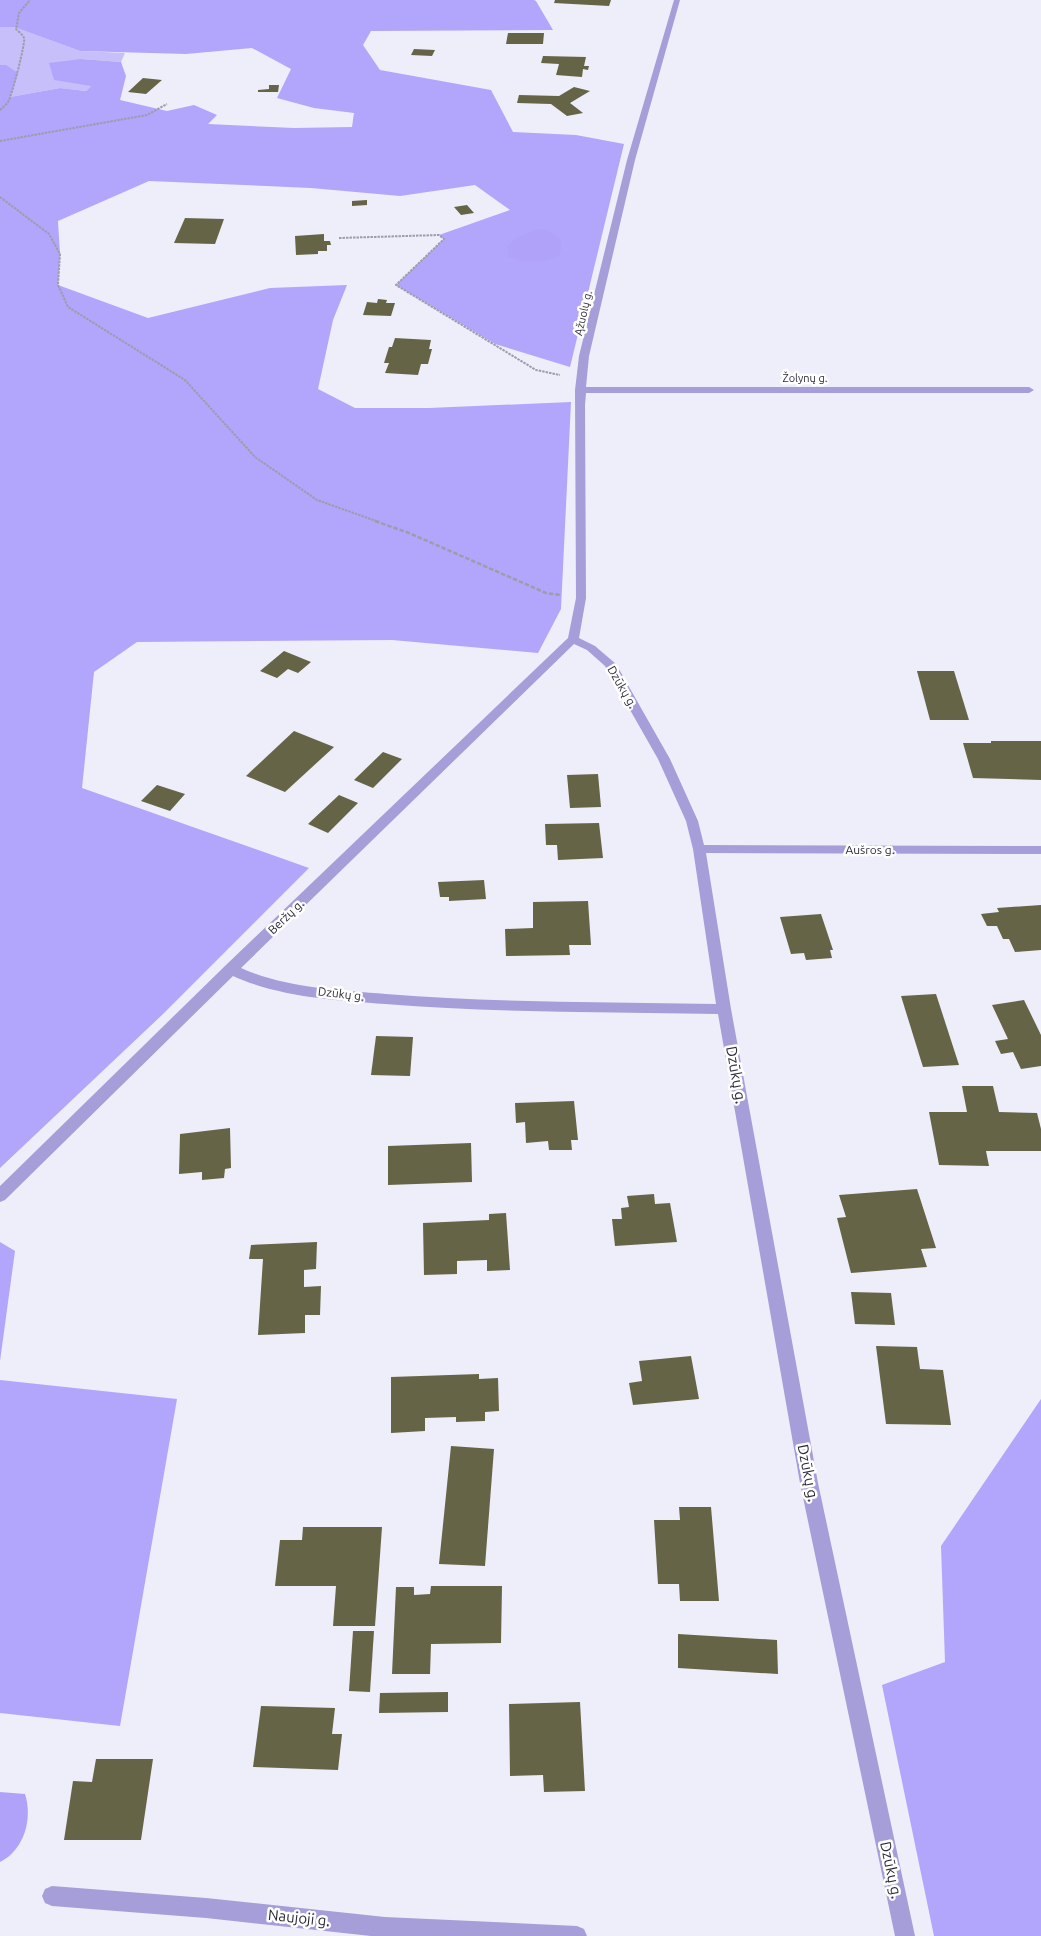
<svg xmlns="http://www.w3.org/2000/svg" width="1041" height="1936" viewBox="0 0 1041 1936" font-family="Ubuntu,sans-serif">
	<style>
		.green { fill: #c7bffa }
		.forest { fill: #b2a5fc }
		.water { fill: #b0a2f9 }
		.building { fill: #656446 }
		.lines { fill: none; stroke-linecap: round; stroke-linejoin: round }
		.path-far1 { stroke: #9e9ca9; stroke-width: 2; stroke-dasharray: 2.5 1; stroke-linecap: butt }
		.path { stroke: #9e9ca9; stroke-width: 2.5; stroke-dasharray: 4.5 2; stroke-linecap: butt }
		.minor { fill: #a69ed8; fill-rule: evenodd }
		.labels { text-anchor: middle; stroke-width: 5; stroke-linejoin: round; paint-order: stroke }
		.far-street-label { font-size: 11px; fill: #2c2a37; stroke: #fff }
		.street-label { font-size: 12px; fill: #2c2a37; stroke: #fff }
		.near-street-label { font-size: 15px; fill: #2c2a37; stroke: #fff }
	</style>
	<rect width="100%" height="100%" fill="#eeedfa"/>
	<polygon class="green" points="0,27 14,27 80,51 125,53 121,62 81,59 91,86 86,91 60,88 10,97 6,65 0,65"/>
	<g class="forest">
		<polygon points="0,0 534,0 536,1 553,30 371,31 363,45 380,70 491,90 513,132 576,135 624,144 570,367 495,344 396,285 444,239 439,235 510,210 475,185 400,196 311,188 149,181 58,221 60,254 58,285 148,318 270,288 347,285 333,320 318,389 355,408 429,408 571,402 561,609 538,653 392,640 137,642 94,672 82,788 309,868 163,1014 0,1168 0,65 6,65 18,73 10,97 60,88 86,91 91,86 54,80 49,63 81,59 121,62 126,76 120,100 167,111 194,105 217,115 208,124 294,128 352,127 354,113 314,108 277,98 291,69 252,48 186,54 80,51 14,27 0,27"/>
		<polygon points="0,1242 15,1251 0,1361"/>
		<polygon points="0,1380 177,1399 120,1726 0,1713"/>
		<polygon points="1041,1399 1041,1936 934,1936 882,1685 945,1662 941,1546"/>
	</g>
	<g class="water">
		<path d="M 537,229 L 546,229 L 560,239 L 561,249 L 559,257 C 540,263 528,263 509,257 L 507,247 L 517,237 Z"/>
		<path d="M 0,1792 L 25,1794 C 33,1819 24,1850 0,1862 Z"/>
	</g>
	<g class="building">
		<polygon points="555,0 611,0 609,6 554,3"/>
		<polygon points="508,33 544,33 543,44 506,44"/>
		<polygon points="414,49 435,50 432,56 411,55"/>
		<polygon points="543,56 586,57 584,66 589,66 588,70 583,69 582,77 556,75 559,64 541,63"/>
		<polygon points="143,78 162,80 146,94 128,92"/>
		<polygon points="269,85 279,85 278,92 258,92 258,90 269,89"/>
		<polygon points="574,87 590,91 570,103 583,113 567,116 551,104 517,103 519,95 559,96"/>
		<polygon points="367,200 367,205 352,206 352,201"/>
		<polygon points="467,205 474,213 461,215 454,207"/>
		<polygon points="185,218 224,219 215,244 174,243"/>
		<polygon points="324,234 324,241 330,241 331,245 327,245 327,251 318,251 318,254 296,255 295,236"/>
		<polygon points="378,299 387,300 386,303 395,303 391,316 363,315 367,302 377,303"/>
		<polygon points="395,338 431,340 429,349 432,349 428,364 421,364 418,375 385,373 389,363 384,363 389,347 392,347"/>
		<polygon points="284,651 311,662 298,673 288,669 277,678 260,671"/>
		<polygon points="917,671 954,671 969,720 930,720"/>
		<polygon points="294,731 334,747 285,792 246,776"/>
		<polygon points="991,741 1041,741 1041,780 973,778 963,743 991,743"/>
		<polygon points="383,752 402,759 373,788 354,780"/>
		<polygon points="598,774 601,807 570,808 567,775"/>
		<polygon points="157,785 185,794 170,811 141,801"/>
		<polygon points="339,795 358,803 328,833 308,824"/>
		<polygon points="599,823 603,858 558,860 557,845 546,845 545,824"/>
		<polygon points="484,880 486,899 449,901 449,897 440,897 438,882"/>
		<polygon points="588,901 591,945 569,945 570,955 506,956 505,929 533,928 533,902"/>
		<polygon points="1041,905 1041,950 1015,952 1009,939 1003,939 997,926 987,926 981,914 999,912 997,908"/>
		<polygon points="821,914 833,950 830,950 832,958 806,960 804,953 791,954 780,917"/>
		<polygon points="936,994 959,1065 923,1067 901,996"/>
		<polygon points="1024,1000 1041,1035 1041,1066 1021,1069 1013,1052 1001,1054 995,1041 1008,1039 992,1005"/>
		<polygon points="376,1036 413,1037 410,1076 371,1075"/>
		<polygon points="962,1086 993,1086 999,1112 1037,1113 1041,1129 1041,1151 986,1151 989,1166 939,1165 929,1112 967,1112"/>
		<polygon points="574,1101 578,1140 571,1140 572,1150 549,1150 548,1141 526,1143 525,1122 516,1123 515,1103"/>
		<polygon points="230,1128 231,1168 225,1169 224,1178 202,1180 202,1172 179,1174 180,1134"/>
		<polygon points="471,1143 472,1182 388,1185 388,1146"/>
		<polygon points="917,1189 936,1248 921,1249 927,1267 851,1273 837,1218 846,1217 839,1195"/>
		<polygon points="654,1194 655,1204 670,1203 677,1242 615,1246 612,1219 622,1219 621,1208 629,1207 627,1196"/>
		<polygon points="506,1213 510,1270 487,1271 487,1260 457,1261 457,1274 424,1275 423,1223 489,1220 489,1214"/>
		<polygon points="317,1242 316,1269 304,1270 304,1287 321,1286 320,1315 305,1315 305,1333 258,1335 263,1259 249,1259 251,1245"/>
		<polygon points="851,1292 891,1293 895,1325 855,1324"/>
		<polygon points="876,1346 917,1347 920,1369 943,1370 951,1425 886,1424"/>
		<polygon points="691,1356 699,1399 633,1405 629,1383 642,1381 639,1361"/>
		<polygon points="479,1374 479,1379 498,1378 499,1411 485,1412 485,1421 456,1422 456,1417 425,1418 425,1431 391,1433 391,1377"/>
		<polygon points="451,1446 494,1449 485,1566 439,1564"/>
		<polygon points="679,1507 711,1507 719,1601 680,1601 679,1584 658,1584 654,1520 680,1520"/>
		<polygon points="303,1527 382,1527 375,1626 333,1626 336,1586 275,1586 280,1540 302,1540"/>
		<polygon points="431,1586 502,1586 501,1643 431,1644 430,1674 392,1674 396,1587 414,1587 414,1595 430,1594"/>
		<polygon points="353,1631 374,1631 370,1692 349,1691"/>
		<polygon points="678,1634 777,1640 778,1674 678,1668"/>
		<polygon points="448,1692 448,1712 379,1713 380,1693"/>
		<polygon points="580,1702 585,1791 544,1792 543,1775 510,1776 509,1704"/>
		<polygon points="261,1706 335,1708 332,1734 342,1734 338,1770 253,1767"/>
		<polygon points="96,1759 153,1759 141,1840 64,1840 73,1781 92,1782"/>
	</g>
	<g class="lines">
		<g class="path-far1">
			<path d="M 0,110 C 3,107 6,105 8,102 C 12,96 26,41 24,38 C 23,35 18,31 16,29 L 19,13 L 30,0"/>
			<polyline points="0,141 147,115 167,104"/>
			<polyline points="0,197 49,234 60,254 58,285 68,307 185,380 255,457 317,500 379,522"/>
			<polyline points="339,238 439,235 444,239 396,285 536,370 560,375"/>
		</g>
		<polyline class="path" points="375,521 409,533 546,593 560,595"/>
		<g class="minor">
			<path d="M 674,0 L 680,0 L 635,160 L 589,356 L 586,387 L 1029,387 L 1034,390 L 1029,393 L 586,393 L 585,405 L 586,598 L 579,638 L 595,646 L 616,664 L 670,759 L 698,821 L 704,845 L 1041,846 L 1041,854 L 706,853 L 731,1009 L 818,1483 L 915,1936 L 895,1936 L 800,1483 L 718,1014 C 607,1012 495,1013 385,1004 C 334,1000 279,997 233,976 L 5,1200 L 0,1202 L 0,1186 L 226,965 L 568,638 L 576,598 L 575,390 L 579,356 L 627,160 ZM 574,644 L 587,650 L 605,666 L 658,759 L 686,821 L 693,849 L 716,1004 C 606,1002 496,1003 386,994 C 338,990 285,988 241,968 Z"/>
			<polygon points="52,1886 206,1898 385,1917 577,1926 584,1929 587,1936 371,1936 206,1918 52,1906 45,1903 42,1896 45,1889"/>
		</g>
	</g>
	<g class="labels">
		<g class="far-street-label">
			<text transform="translate(583 313) rotate(-77)" y="4">Ąžuolų g.</text>
			<text x="805" y="382">Žolynų g.</text>
		</g>
		<g class="street-label">
			<text transform="translate(622 687) rotate(60)" y="4">Dzūkų g.</text>
			<text x="870" y="854">Aušros g.</text>
			<text transform="translate(286 917) rotate(-44)" y="4">Beržų g.</text>
			<text transform="translate(341 994) rotate(7)" y="4">Dzūkų g.</text>
		</g>
		<g class="near-street-label">
			<text transform="translate(736 1075) rotate(80)" y="5">Dzūkų g.</text>
			<text transform="translate(808 1473) rotate(79)" y="5">Dzūkų g.</text>
			<text transform="translate(891 1870) rotate(78)" y="5">Dzūkų g.</text>
			<text transform="translate(299 1918) rotate(6)" y="5">Naujoji g.</text>
		</g>
	</g>
</svg>
